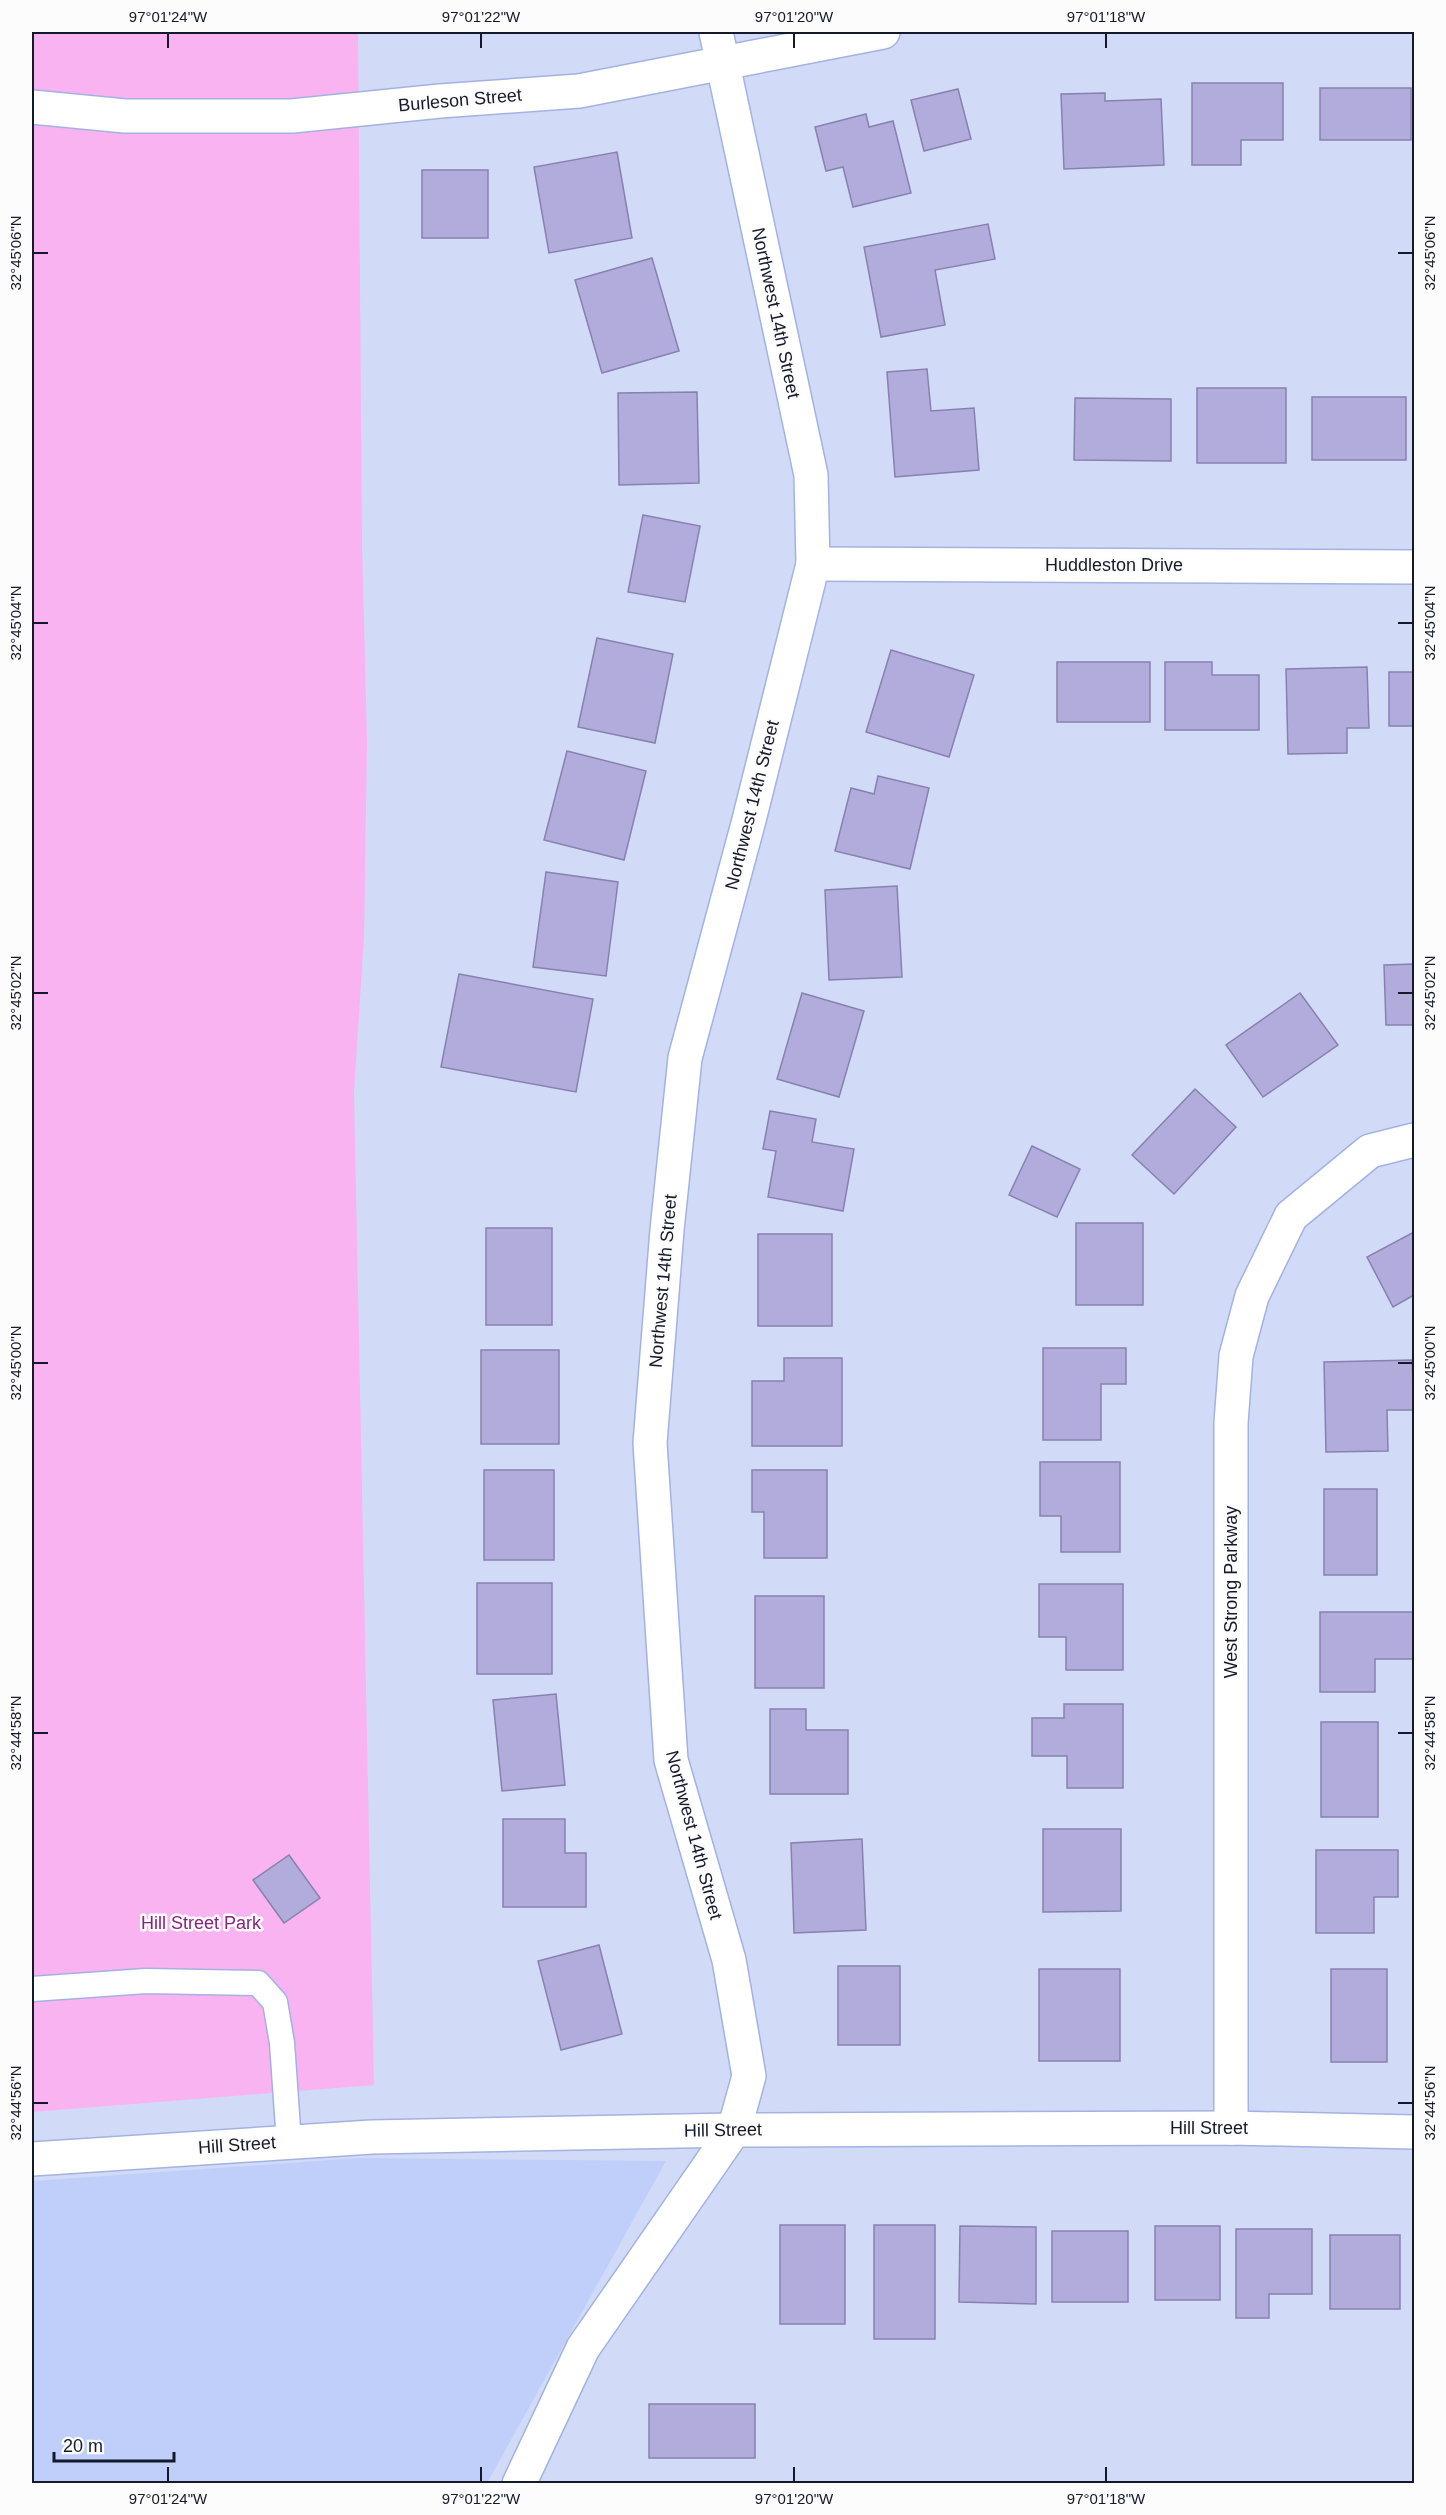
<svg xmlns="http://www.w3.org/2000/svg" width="1446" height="2515" viewBox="0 0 1446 2515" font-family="Arial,sans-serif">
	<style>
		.built { fill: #c0cffa }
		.green { fill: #f9b3f1 }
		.building { fill: #b2acdc; stroke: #8881af; stroke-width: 1.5 }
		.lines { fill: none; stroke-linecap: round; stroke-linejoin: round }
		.service-casing { stroke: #a3b2e0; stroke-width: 27 }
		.minor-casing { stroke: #a3b2e0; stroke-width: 36 }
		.tertiary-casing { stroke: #a3b2e0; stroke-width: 36 }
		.service { stroke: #fff; stroke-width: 24 }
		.minor { stroke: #fff; stroke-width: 33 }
		.tertiary { stroke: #fff; stroke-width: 33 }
		.ticks { fill: none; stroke: #151a2a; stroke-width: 2 }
		.labels { text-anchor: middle; stroke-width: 5; stroke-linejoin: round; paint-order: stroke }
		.street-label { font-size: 18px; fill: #151a2a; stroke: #fcfcfc }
		.park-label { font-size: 18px; fill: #892182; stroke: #fcfcfc }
		.neatline { fill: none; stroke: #151a2a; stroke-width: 2 }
		.ticks-label { font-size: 15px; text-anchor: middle; fill: #151a2a }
	</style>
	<rect width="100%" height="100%" fill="#d1dbf7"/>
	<polygon class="built" points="359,2158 666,2161 487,2483 32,2483 32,2181"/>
	<polygon class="green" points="32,32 358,32 362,544 367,742 364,936 354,1093 374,2085 32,2112"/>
	<g class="building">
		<polygon points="1192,83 1283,83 1283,140 1241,140 1241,165 1192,165"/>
		<rect x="1320" y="88" width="91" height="52"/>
		<polygon points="958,89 971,139 924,151 911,100"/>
		<polygon points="1105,93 1105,101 1161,99 1164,165 1064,169 1061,94"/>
		<polygon points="866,114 869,127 893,121 911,193 853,207 843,167 826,171 815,127"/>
		<polygon points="617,152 632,238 549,253 534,167"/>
		<rect x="422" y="170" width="66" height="68"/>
		<polygon points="988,224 995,259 935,270 945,325 881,337 864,247"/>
		<polygon points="652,258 679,351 602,373 575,280"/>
		<polygon points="927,369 931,411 974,408 979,470 895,477 887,372"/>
		<rect x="1197" y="388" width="89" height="75"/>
		<polygon points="697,392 699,483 619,485 618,393"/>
		<rect x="1312" y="397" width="94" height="63"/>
		<polygon points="1075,398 1171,399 1171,461 1074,460"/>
		<polygon points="643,515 700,526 685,602 628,592"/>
		<polygon points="597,638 673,654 655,743 578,727"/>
		<polygon points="891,650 974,675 949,757 866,732"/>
		<rect x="1057" y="662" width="93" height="60"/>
		<polygon points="1165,662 1212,662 1212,675 1259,675 1259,730 1165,730"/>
		<polygon points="1367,667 1369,728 1347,728 1347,753 1288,754 1286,669"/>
		<rect x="1389" y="672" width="25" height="54"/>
		<polygon points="567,751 646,771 624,860 544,840"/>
		<polygon points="878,776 929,788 910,869 835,851 851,788 874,794"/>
		<polygon points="546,872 618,882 606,976 533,967"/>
		<polygon points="897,886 902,977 829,980 825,890"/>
		<polygon points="1414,964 1414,1025 1386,1025 1384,965"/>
		<polygon points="459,974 593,999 576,1092 441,1067"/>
		<polygon points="802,993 864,1011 839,1097 777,1079"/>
		<polygon points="1300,993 1338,1045 1263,1097 1226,1045"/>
		<polygon points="1195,1089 1236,1127 1174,1194 1132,1155"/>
		<polygon points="770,1111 816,1119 812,1142 854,1149 843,1211 768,1197 776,1151 763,1149"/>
		<polygon points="1032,1146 1080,1169 1057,1217 1009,1195"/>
		<rect x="1076" y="1223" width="67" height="82"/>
		<rect x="486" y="1228" width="66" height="97"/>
		<polygon points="1414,1232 1414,1295 1393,1307 1367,1257"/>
		<rect x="758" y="1234" width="74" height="92"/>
		<polygon points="1043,1348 1126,1348 1126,1384 1101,1384 1101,1440 1043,1440"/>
		<rect x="481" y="1350" width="78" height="94"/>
		<polygon points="784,1358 842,1358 842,1446 752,1446 752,1381 784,1381"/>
		<polygon points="1412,1360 1414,1410 1387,1410 1388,1451 1326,1452 1324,1362"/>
		<polygon points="1040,1462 1120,1462 1120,1552 1061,1552 1061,1516 1040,1516"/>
		<rect x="484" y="1470" width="70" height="90"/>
		<polygon points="752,1470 827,1470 827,1558 764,1558 764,1512 752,1512"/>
		<rect x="1324" y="1489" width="53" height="86"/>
		<rect x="477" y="1583" width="75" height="91"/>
		<polygon points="1039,1584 1123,1584 1123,1670 1066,1670 1066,1637 1039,1637"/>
		<rect x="755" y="1596" width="69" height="92"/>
		<polygon points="1320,1612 1414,1612 1414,1659 1375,1659 1375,1692 1320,1692"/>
		<polygon points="556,1694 565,1785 502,1791 493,1700"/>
		<polygon points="1064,1704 1123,1704 1123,1788 1067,1788 1067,1756 1032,1756 1032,1718 1064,1718"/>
		<polygon points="770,1709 806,1709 806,1730 848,1730 848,1794 770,1794"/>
		<rect x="1321" y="1722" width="57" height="95"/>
		<polygon points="503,1819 565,1819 565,1853 586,1853 586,1907 503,1907"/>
		<polygon points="1043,1829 1121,1829 1121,1911 1043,1912"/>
		<polygon points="862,1839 866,1930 794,1933 791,1843"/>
		<polygon points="1316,1850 1398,1850 1398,1897 1374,1897 1374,1933 1316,1933"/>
		<polygon points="289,1855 320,1898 284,1923 253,1880"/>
		<polygon points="599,1945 622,2034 561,2050 538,1961"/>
		<rect x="838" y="1966" width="62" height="79"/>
		<rect x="1039" y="1969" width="81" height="92"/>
		<rect x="1331" y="1969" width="56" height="93"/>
		<rect x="780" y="2225" width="65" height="99"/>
		<rect x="874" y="2225" width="61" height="114"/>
		<polygon points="960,2226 1036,2227 1036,2304 959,2302"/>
		<rect x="1155" y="2226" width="65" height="74"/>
		<polygon points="1236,2229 1312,2229 1312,2294 1269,2294 1269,2318 1236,2318"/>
		<rect x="1052" y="2231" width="76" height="71"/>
		<rect x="1330" y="2235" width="70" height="74"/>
		<rect x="649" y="2404" width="106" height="54"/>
	</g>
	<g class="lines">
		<defs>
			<polyline id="service" points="32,1989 146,1981 258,1983 275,2002 282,2043 289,2142"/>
			<g id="minor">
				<polyline points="32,107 125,116 292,116 440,101 579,91 883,32"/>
				<polyline points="813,564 1414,567"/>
				<polyline points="1231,2128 1231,1423 1236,1356 1252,1296 1291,1216 1370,1151 1414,1140"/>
				<polyline points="519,2484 583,2348 734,2130 749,2076 729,1960 671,1760 650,1443 667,1230 685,1058 749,820 813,564 811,475 716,32"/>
			</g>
			<polyline id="tertiary" points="32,2159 372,2137 734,2130 1231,2128 1414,2132"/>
		</defs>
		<use href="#service" class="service-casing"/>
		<use href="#minor" class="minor-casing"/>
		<use href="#tertiary" class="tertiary-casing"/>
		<use href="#service" class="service"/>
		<use href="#minor" class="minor"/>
		<use href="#tertiary" class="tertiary"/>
	</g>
	<path class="ticks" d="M 168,33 L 168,48M 481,33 L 481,48M 794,33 L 794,48M 1106,33 L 1106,48M 33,253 L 48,253M 1398,253 L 1413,253M 33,623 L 48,623M 1398,623 L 1413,623M 33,993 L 48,993M 1398,993 L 1413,993M 33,1363 L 48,1363M 1398,1363 L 1413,1363M 33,1733 L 48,1733M 1398,1733 L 1413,1733M 33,2103 L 48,2103M 1398,2103 L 1413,2103M 168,2467 L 168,2482M 481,2467 L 481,2482M 794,2467 L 794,2482M 1106,2467 L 1106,2482"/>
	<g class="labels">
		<g class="street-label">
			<text transform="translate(460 100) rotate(-5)" y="6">Burleson Street</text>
			<text transform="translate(776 313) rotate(78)" y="6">Northwest 14th Street</text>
			<text x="1114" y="571">Huddleston Drive</text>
			<text transform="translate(752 805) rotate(-76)" y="6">Northwest 14th Street</text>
			<text transform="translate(663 1281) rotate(-85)" y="6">Northwest 14th Street</text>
			<text transform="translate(1231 1592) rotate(-90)" y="6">West Strong Parkway</text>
			<text transform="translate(694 1835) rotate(75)" y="6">Northwest 14th Street</text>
			<text x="1209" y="2134">Hill Street</text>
			<text transform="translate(723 2130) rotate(-1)" y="6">Hill Street</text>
			<text transform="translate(237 2145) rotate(-4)" y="6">Hill Street</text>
		</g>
		<g class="park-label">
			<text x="201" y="1929">Hill Street Park</text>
		</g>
	</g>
	<rect width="1446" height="2515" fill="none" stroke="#fcfcfc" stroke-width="66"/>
	<path d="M54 2452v9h120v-9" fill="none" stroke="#151a2a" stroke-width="3"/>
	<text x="63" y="2452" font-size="18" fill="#151a2a" stroke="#fcfcfc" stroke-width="4.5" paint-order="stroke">20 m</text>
	<rect x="33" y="33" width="1380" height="2449" class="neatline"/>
	<g class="ticks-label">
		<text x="168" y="22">97°01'24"W</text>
		<text x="481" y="22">97°01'22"W</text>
		<text x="794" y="22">97°01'20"W</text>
		<text x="1106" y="22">97°01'18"W</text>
		<text transform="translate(16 253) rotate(-90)" y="5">32°45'06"N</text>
		<text transform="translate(1430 253) rotate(-90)" y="5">32°45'06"N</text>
		<text transform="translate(16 623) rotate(-90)" y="5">32°45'04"N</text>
		<text transform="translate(1430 623) rotate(-90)" y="5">32°45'04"N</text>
		<text transform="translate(16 993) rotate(-90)" y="5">32°45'02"N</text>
		<text transform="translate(1430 993) rotate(-90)" y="5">32°45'02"N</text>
		<text transform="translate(16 1363) rotate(-90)" y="5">32°45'00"N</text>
		<text transform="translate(1430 1363) rotate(-90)" y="5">32°45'00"N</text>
		<text transform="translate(16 1733) rotate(-90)" y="5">32°44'58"N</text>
		<text transform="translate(1430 1733) rotate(-90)" y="5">32°44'58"N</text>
		<text transform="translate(16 2103) rotate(-90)" y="5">32°44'56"N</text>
		<text transform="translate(1430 2103) rotate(-90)" y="5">32°44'56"N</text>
		<text x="168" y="2504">97°01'24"W</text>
		<text x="481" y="2504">97°01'22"W</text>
		<text x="794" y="2504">97°01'20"W</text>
		<text x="1106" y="2504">97°01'18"W</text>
	</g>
</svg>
